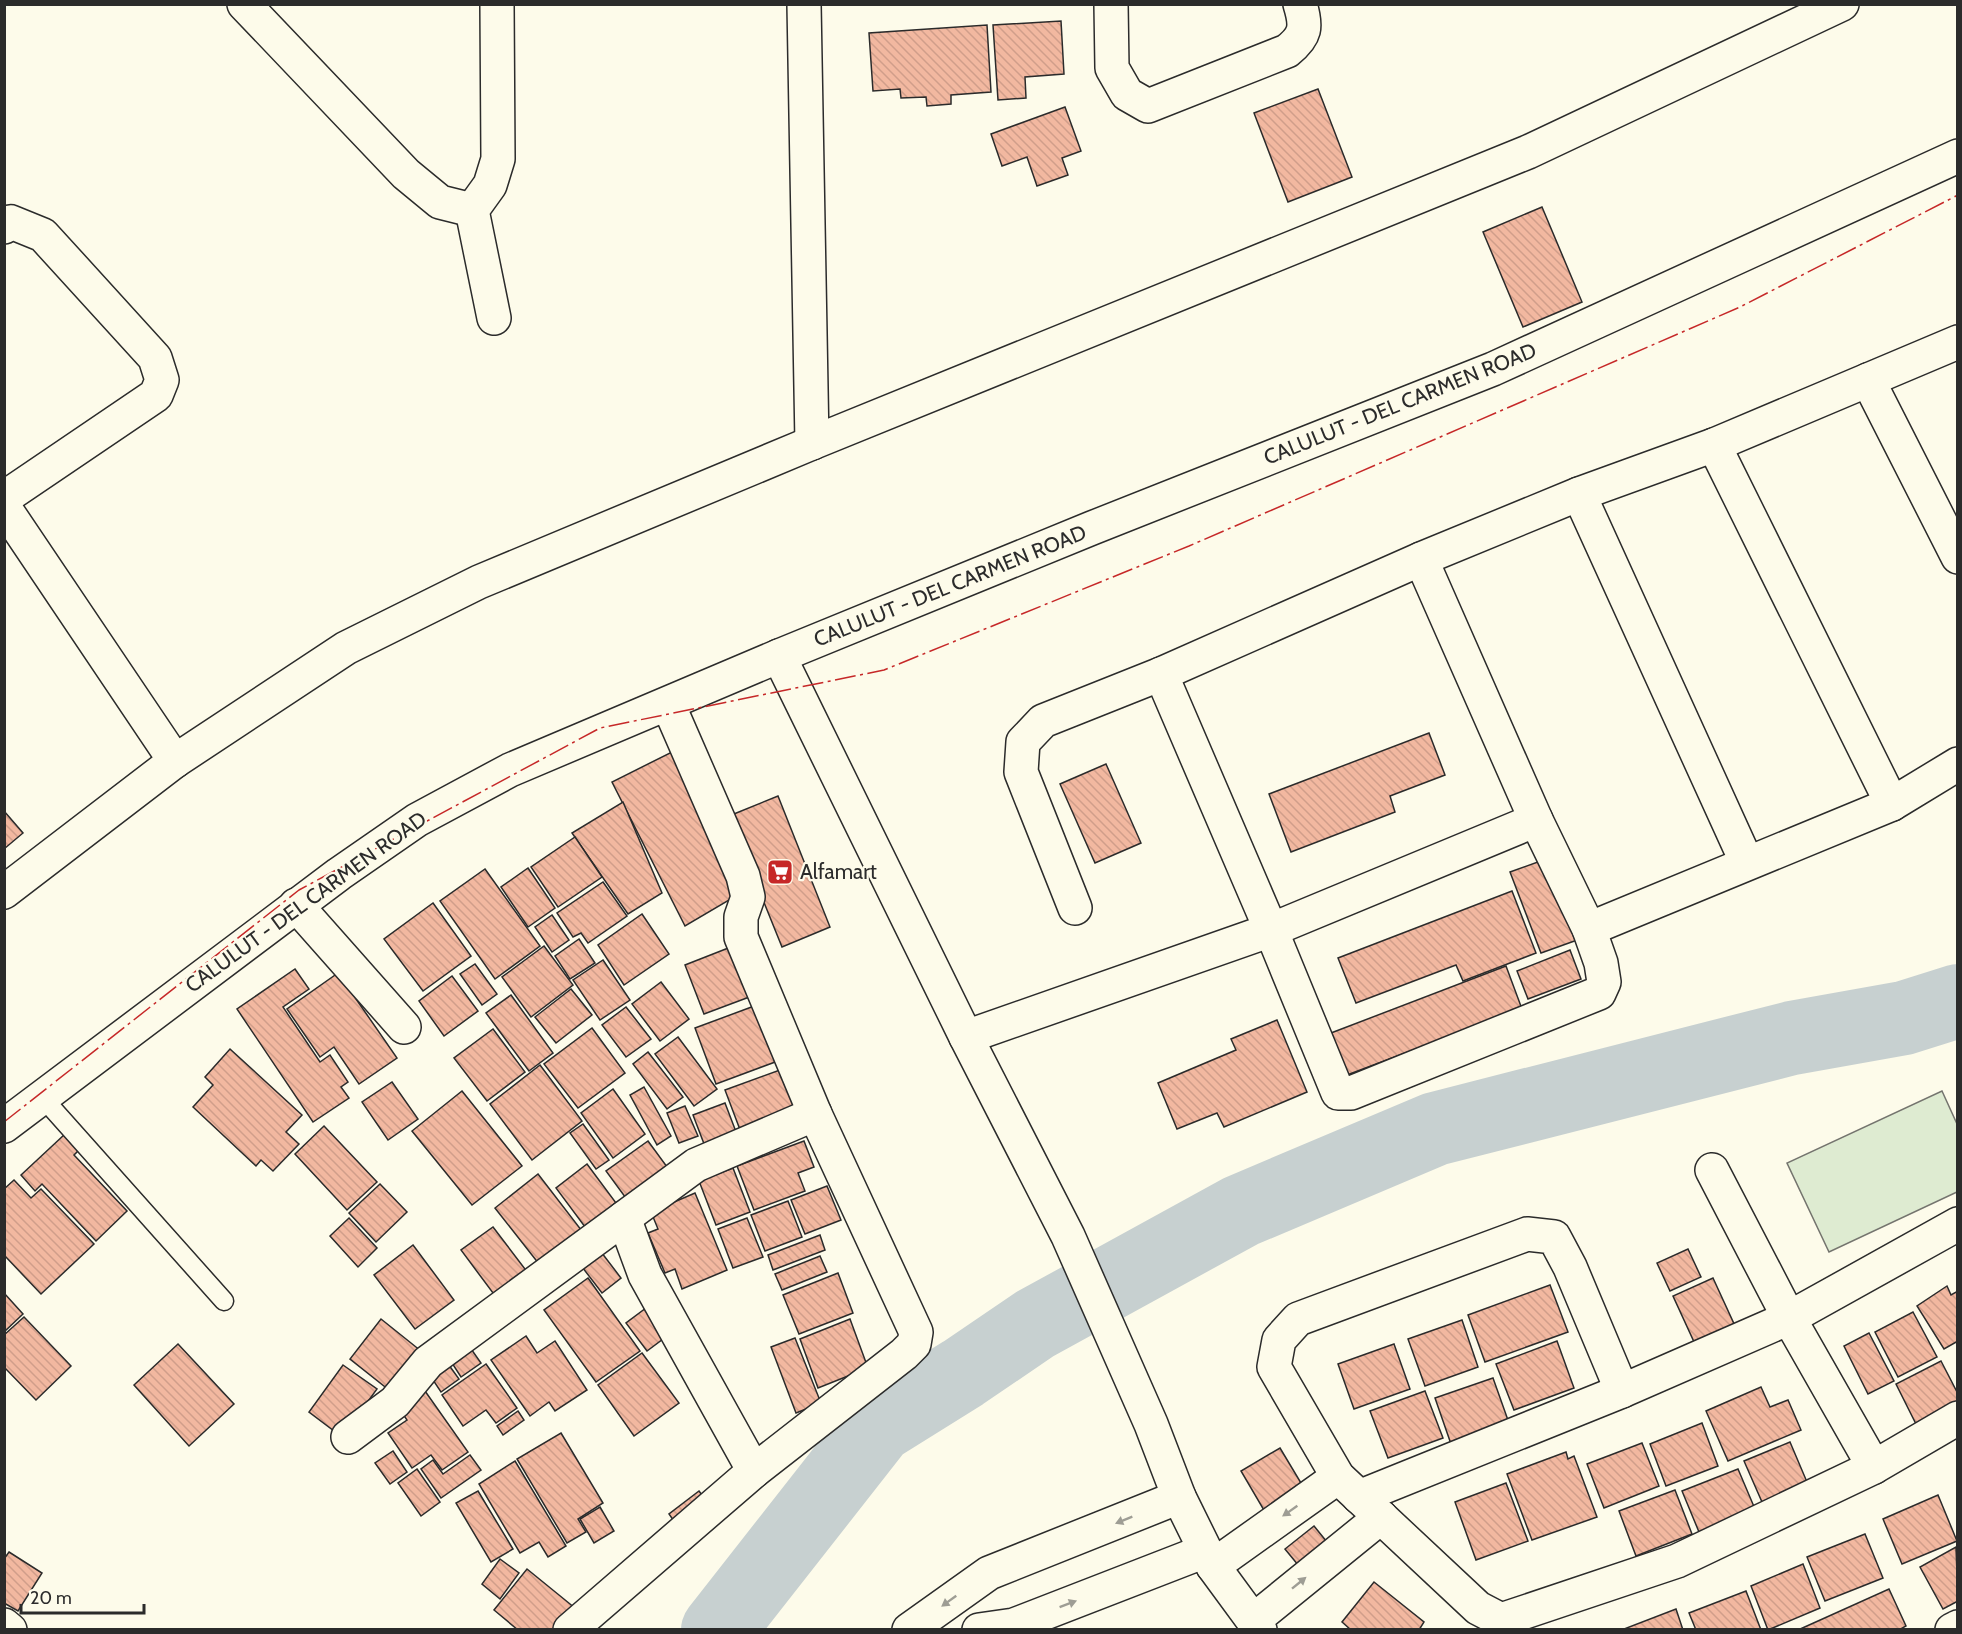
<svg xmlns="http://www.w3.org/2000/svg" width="1962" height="1634" viewBox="0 0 1962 1634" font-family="Cabin,sans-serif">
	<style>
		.pitch { fill: #deebd1; stroke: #74746e; stroke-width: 1.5 }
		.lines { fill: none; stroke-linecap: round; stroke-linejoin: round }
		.river { stroke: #c7d0d0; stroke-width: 74 }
		.building { fill: url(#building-back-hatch); stroke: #2b2b2b; stroke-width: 1.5 }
		.lane-casing { stroke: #2b2b2b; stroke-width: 21 }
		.street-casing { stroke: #2b2b2b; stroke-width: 36 }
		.secondary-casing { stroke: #2b2b2b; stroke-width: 36 }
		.lane { stroke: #fdfbea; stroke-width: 18 }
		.street { stroke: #fdfbea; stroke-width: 33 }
		.secondary { stroke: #fdfbea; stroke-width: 33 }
		.power { stroke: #c62828; stroke-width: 1.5; stroke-dasharray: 21 4.5 3 4.5; stroke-linecap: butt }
		.oneway { fill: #9e9d94 }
		.labels { text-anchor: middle; stroke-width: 4.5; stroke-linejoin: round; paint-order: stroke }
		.street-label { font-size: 21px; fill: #2b2b2b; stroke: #fdfbea }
		.poi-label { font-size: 21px; fill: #2b2b2b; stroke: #fdfbea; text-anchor: start }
	</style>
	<defs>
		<pattern id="building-back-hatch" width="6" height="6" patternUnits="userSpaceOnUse" patternTransform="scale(1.5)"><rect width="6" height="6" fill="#f2b8a0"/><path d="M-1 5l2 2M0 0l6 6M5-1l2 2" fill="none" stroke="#d09e8a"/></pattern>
	</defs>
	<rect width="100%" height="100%" fill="#fdfbea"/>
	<polygon class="pitch" points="1942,1091 1957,1124 1957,1192 1829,1252 1787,1163"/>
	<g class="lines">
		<polyline class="river" points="718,1630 878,1426 963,1373 1035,1324 1241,1211 1435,1129 1792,1038 1904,1018 1958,1001"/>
	</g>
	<g class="building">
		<polygon points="1061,21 1064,74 1025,77 1026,98 998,100 993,25"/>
		<polygon points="987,25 991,92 951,95 951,104 927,106 926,97 901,98 900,89 873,91 869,33"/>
		<polygon points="1318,89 1352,177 1288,202 1254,113"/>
		<polygon points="1065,107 1081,151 1062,158 1068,175 1037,186 1027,157 1002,166 991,134"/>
		<polygon points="1542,207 1582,302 1523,327 1483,232"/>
		<polygon points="1429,733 1445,775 1390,796 1395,812 1291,852 1269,794"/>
		<polygon points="676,750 736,896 685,926 612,782"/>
		<polygon points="1106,764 1141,843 1095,863 1060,784"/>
		<polygon points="778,796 830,927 782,947 729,816"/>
		<polygon points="623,802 662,893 628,914 572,833"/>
		<polygon points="4,811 23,833 4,849"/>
		<polygon points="575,837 602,877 558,907 531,867"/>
		<polygon points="1549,858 1580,939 1541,953 1510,872"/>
		<polygon points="528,868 555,908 528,927 501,887"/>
		<polygon points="485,869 540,946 495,979 440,901"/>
		<polygon points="603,882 627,916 588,943 581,933 573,937 557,913"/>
		<polygon points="1512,891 1536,953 1463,981 1456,965 1356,1003 1338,958"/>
		<polygon points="433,903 471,956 423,991 384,939"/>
		<polygon points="642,914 669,954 624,985 598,945"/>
		<polygon points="552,915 569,940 552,952 535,927"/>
		<polygon points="579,939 595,963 570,979 555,956"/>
		<polygon points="741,943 760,993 704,1014 685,965"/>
		<polygon points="544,946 573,985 531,1017 502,977"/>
		<polygon points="1570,950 1581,979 1528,999 1517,971"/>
		<polygon points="603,960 630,1000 600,1020 573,980"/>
		<polygon points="475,964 497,994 482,1005 460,974"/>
		<polygon points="1506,966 1522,1009 1347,1075 1331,1033"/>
		<polygon points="295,969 309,989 283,1007 320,1062 330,1055 348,1082 341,1087 349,1098 313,1122 237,1009"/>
		<polygon points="338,973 397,1058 359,1084 334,1047 320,1057 287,1009"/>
		<polygon points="452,976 478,1011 444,1036 419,1001"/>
		<polygon points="661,982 689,1019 660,1041 632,1004"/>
		<polygon points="571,989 592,1015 556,1043 535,1017"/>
		<polygon points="511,995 553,1053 529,1071 486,1013"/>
		<polygon points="765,1002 786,1058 716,1084 695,1028"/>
		<polygon points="626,1007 651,1039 626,1057 602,1025"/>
		<polygon points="1277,1020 1307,1092 1224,1127 1217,1113 1177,1129 1158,1083 1236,1050 1231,1039"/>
		<polygon points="592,1028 625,1073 578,1108 544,1064"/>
		<polygon points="493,1029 525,1072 487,1101 454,1058"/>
		<polygon points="678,1037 717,1089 694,1106 655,1054"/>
		<polygon points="230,1049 302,1115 286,1132 299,1144 273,1171 261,1160 256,1166 193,1107 213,1085 205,1077"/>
		<polygon points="648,1052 683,1097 667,1109 633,1064"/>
		<polygon points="540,1065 582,1121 532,1160 490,1104"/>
		<polygon points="791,1066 808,1110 742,1135 725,1090"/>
		<polygon points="392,1082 418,1119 388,1140 362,1102"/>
		<polygon points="644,1087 671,1136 657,1145 630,1095"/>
		<polygon points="613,1089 645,1134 613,1158 581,1113"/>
		<polygon points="462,1091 522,1166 472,1205 412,1131"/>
		<polygon points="725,1103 738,1137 706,1149 693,1115"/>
		<polygon points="685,1106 698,1136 679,1143 667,1113"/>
		<polygon points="583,1124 609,1160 596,1169 570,1133"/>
		<polygon points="324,1126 377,1182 347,1210 295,1154"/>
		<polygon points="65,1134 80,1149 74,1155 127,1211 96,1241 42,1184 35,1191 21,1175"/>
		<polygon points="648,1141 673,1175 631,1205 606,1171"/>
		<polygon points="804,1141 814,1167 798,1173 805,1191 754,1210 737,1166"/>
		<polygon points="587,1164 622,1211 591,1235 556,1188"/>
		<polygon points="733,1168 750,1212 716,1225 699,1181"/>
		<polygon points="538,1174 582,1231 539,1264 495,1208"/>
		<polygon points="14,1180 31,1198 41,1189 94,1244 41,1294 4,1255 4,1189"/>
		<polygon points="380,1184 407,1212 376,1242 349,1213"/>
		<polygon points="827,1186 841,1220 805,1234 791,1200"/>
		<polygon points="695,1193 727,1270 682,1289 675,1269 665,1273 648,1233 658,1229 651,1212"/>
		<polygon points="788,1201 802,1237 765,1251 751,1215"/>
		<polygon points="349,1218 377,1248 358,1267 330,1236"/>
		<polygon points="747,1218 763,1257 733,1268 718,1229"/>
		<polygon points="493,1227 528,1273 496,1297 461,1250"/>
		<polygon points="820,1235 825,1250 773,1270 768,1255"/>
		<polygon points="595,1244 621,1278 602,1293 576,1259"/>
		<polygon points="413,1245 454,1300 415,1329 374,1275"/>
		<polygon points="1688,1249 1701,1277 1670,1291 1657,1263"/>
		<polygon points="820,1256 827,1272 782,1290 775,1274"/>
		<polygon points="838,1273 853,1313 799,1334 783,1295"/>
		<polygon points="588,1278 640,1351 596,1382 544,1310"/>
		<polygon points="1713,1278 1735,1326 1695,1344 1673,1296"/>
		<polygon points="1550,1285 1568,1332 1485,1362 1468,1315"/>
		<polygon points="1947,1286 1951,1295 1958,1291 1958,1341 1944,1349 1917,1306"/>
		<polygon points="4,1293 23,1314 4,1332"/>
		<polygon points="650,1305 671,1333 647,1351 626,1323"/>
		<polygon points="1913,1312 1937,1357 1898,1377 1875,1332"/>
		<polygon points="24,1317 71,1366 36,1400 4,1367 4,1335"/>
		<polygon points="381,1319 426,1355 394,1394 350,1359"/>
		<polygon points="850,1319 868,1368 818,1388 800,1339"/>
		<polygon points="1462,1320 1478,1367 1425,1386 1408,1339"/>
		<polygon points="1869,1333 1894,1381 1868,1394 1844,1346"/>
		<polygon points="526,1336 537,1353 555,1341 587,1390 555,1411 549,1402 530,1416 491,1360"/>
		<polygon points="795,1338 821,1403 796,1413 771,1347"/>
		<polygon points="1557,1341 1574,1388 1514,1410 1496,1364"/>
		<polygon points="178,1344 234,1404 189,1446 134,1385"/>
		<polygon points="1394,1344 1410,1389 1354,1409 1338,1364"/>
		<polygon points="469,1346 481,1363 461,1377 450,1360"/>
		<polygon points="642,1353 679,1403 634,1436 598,1385"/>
		<polygon points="446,1361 459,1379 441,1392 429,1374"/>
		<polygon points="1941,1361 1958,1394 1958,1403 1916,1424 1896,1384"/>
		<polygon points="486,1364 517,1408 496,1423 486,1410 463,1426 442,1395"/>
		<polygon points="343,1365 377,1389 342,1437 309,1412"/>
		<polygon points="1493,1378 1509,1423 1451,1444 1435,1398"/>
		<polygon points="1761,1387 1770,1407 1788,1400 1801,1430 1728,1461 1706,1411"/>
		<polygon points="425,1391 468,1452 442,1470 431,1455 412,1468 388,1433 407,1420 399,1408"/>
		<polygon points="1425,1391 1443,1438 1388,1458 1370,1411"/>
		<polygon points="518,1411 524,1420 503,1435 497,1426"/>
		<polygon points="1702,1423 1718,1466 1666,1486 1650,1444"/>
		<polygon points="561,1433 603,1503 578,1519 586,1532 567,1543 517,1459"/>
		<polygon points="1790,1442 1807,1482 1762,1502 1744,1461"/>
		<polygon points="1642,1443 1659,1486 1604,1508 1587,1464"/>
		<polygon points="1280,1448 1304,1488 1265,1512 1241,1471"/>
		<polygon points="393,1451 407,1472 390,1484 375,1463"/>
		<polygon points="1566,1452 1568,1459 1574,1456 1597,1517 1532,1540 1507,1474"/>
		<polygon points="470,1455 481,1470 441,1498 421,1469 433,1460 443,1474"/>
		<polygon points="515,1461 566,1546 548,1557 539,1542 520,1553 479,1484"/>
		<polygon points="417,1469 440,1502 421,1516 398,1483"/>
		<polygon points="1738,1469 1755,1509 1699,1532 1682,1491"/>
		<polygon points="1506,1483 1528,1541 1476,1560 1455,1502"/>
		<polygon points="1675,1490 1692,1534 1636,1556 1619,1511"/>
		<polygon points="478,1491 513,1549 491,1562 456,1503"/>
		<polygon points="699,1491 711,1507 680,1530 669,1514"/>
		<polygon points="1938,1495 1957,1541 1902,1564 1883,1519"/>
		<polygon points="600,1507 614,1531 594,1543 580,1519"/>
		<polygon points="1314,1526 1331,1547 1303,1571 1285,1549"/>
		<polygon points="1865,1534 1883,1578 1825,1601 1807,1557"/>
		<polygon points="1956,1547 1958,1601 1943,1609 1920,1567"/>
		<polygon points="9,1552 42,1573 18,1611 4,1603 4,1559"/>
		<polygon points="500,1559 519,1573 500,1599 482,1584"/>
		<polygon points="1803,1564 1820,1608 1768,1630 1751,1586"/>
		<polygon points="527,1569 575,1608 558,1630 518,1630 494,1610"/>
		<polygon points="1374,1582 1424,1622 1419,1630 1351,1630 1342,1622"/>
		<polygon points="1889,1589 1906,1626 1899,1630 1798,1630"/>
		<polygon points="1746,1591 1761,1630 1696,1630 1689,1613"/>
		<polygon points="1676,1609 1683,1630 1625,1630 1624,1629"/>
	</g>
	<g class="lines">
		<defs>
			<polyline id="lane" points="43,1098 224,1301"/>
			<g id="street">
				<polyline points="244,4 406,174 440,202 472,210"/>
				<polyline points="804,4 812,443"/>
				<path d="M 1111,4 L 1112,68 L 1127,94 L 1148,106 L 1287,51 C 1306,36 1307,27 1300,4"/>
				<polyline points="4,227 11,222 43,235 155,358 162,380 156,395 4,498"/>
				<polyline points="494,318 472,210 490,185 498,159 497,4"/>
				<polyline points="1868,380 1958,557"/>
				<polyline points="1714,445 1892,804"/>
				<polyline points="1579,494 1747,863"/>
				<polyline points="4,507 175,761"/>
				<polyline points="779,656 966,1037 1068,1236 1151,1424 1179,1497 1213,1566 1260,1630"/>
				<polyline points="1161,674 1271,930 1338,1093 1351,1093 1599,993 1604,982 1601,963 1589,929 1536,820 1421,559"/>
				<polyline points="4,892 175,761 346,648 479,582 812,443 1528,152 1842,4"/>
				<polyline points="296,905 404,1027"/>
				<polyline points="1075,908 1021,772 1023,742 1043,721 1161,674 1421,559 1579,494 1714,445 1958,342"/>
				<polyline points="1589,929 1892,804 1958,764"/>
				<polyline points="966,1037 1271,930 1536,820"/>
				<polyline points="1712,1170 1789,1318 1874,1467"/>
				<polyline points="624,1218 645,1275 754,1471"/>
				<polyline points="1622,1391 1570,1267 1554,1237 1527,1234 1298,1319 1279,1340 1274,1367 1338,1477 1478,1608 1501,1620 1677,1561 1874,1467 1958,1418"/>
				<polyline points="348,1437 395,1402 428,1362 696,1165 815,1114"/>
				<polyline points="1359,1497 1622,1391 1789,1318 1958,1224"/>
				<polyline points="1213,1566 1338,1477"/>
				<polyline points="1254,1620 1381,1517"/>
				<polyline points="4,1625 10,1630"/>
				<polyline points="570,1630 754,1471 904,1354 914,1344 916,1332 815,1114 741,937 741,917 748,897 743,876 668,704"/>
				<polyline points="909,1630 989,1573 1179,1497"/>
				<polyline points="979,1630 1014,1625 1205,1551"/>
				<polyline points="1952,1630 1958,1627"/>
			</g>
			<polyline id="secondary" points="4,1126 339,874 417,820 510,770 779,656 1092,528 1493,369 1958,156"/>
		</defs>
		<use href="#lane" class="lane-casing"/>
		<use href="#street" class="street-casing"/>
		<use href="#secondary" class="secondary-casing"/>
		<use href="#lane" class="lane"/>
		<use href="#street" class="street"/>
		<use href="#secondary" class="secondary"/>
		<polyline class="power" points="4,1122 299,890 600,728 884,670 1189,546 1740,307 1958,195"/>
	</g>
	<defs><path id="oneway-solid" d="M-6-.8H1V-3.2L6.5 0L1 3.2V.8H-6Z" transform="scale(1.5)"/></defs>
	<g class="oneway">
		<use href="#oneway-solid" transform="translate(1290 1511) rotate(145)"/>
		<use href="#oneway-solid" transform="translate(1124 1520) rotate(158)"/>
		<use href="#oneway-solid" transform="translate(1299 1583) rotate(-39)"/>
		<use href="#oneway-solid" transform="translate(949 1601) rotate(144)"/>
		<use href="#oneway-solid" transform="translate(1068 1604) rotate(-21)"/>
	</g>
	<defs>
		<symbol id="supermarket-square" viewBox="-11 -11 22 22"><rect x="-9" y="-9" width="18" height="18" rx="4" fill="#c62828" stroke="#fdfbea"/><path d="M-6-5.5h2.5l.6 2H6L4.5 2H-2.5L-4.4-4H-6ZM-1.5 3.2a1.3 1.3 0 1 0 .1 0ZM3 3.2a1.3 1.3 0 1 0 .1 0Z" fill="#fff"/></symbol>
	</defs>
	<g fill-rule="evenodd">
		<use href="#supermarket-square" x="765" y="857" width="30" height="30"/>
	</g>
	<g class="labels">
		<g class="street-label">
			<text transform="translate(1400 404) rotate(-22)" y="7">CALULUT - DEL CARMEN ROAD</text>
			<text transform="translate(950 586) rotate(-22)" y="7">CALULUT - DEL CARMEN ROAD</text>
			<text transform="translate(306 902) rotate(-36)" y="7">CALULUT - DEL CARMEN ROAD</text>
		</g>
		<g class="poi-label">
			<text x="800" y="879">Alfamart</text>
		</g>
	</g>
	<rect width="1962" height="1634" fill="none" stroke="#2b2b2b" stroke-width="12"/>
	<path d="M21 1604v9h123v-9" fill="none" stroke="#2b2b2b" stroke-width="3"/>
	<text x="30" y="1604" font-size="18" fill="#2b2b2b" stroke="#fdfbea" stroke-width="4.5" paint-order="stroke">20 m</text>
</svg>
